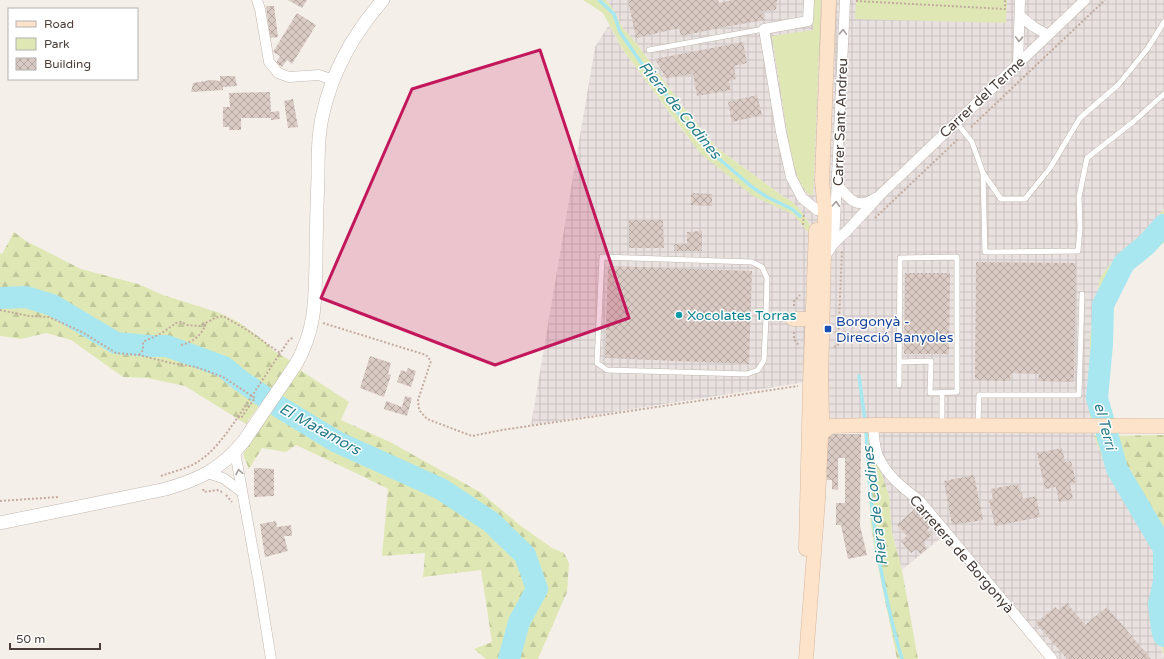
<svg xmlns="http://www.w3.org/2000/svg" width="1164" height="659" viewBox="0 0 1164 659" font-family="'Varela Round',sans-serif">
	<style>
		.industrial { fill: url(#industrial-grid) }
		.green { fill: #dfe8b4 }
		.forest { fill: url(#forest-firs) }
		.water { fill: #a8e7f0 }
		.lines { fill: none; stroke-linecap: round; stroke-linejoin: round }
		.stream { stroke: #a8e7f0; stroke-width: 3.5 }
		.river { stroke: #a8e7f0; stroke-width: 22 }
		.building { fill: url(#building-cross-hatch) }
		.service-casing { stroke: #c3b7b0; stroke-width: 6 }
		.minor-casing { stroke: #c3b7b0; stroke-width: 11 }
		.tertiary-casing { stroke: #c3b7b0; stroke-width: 14 }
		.secondary-casing { stroke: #d7b79d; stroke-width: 15 }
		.path { stroke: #c2ab9e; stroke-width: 2; stroke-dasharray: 2 2; stroke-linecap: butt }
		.service { stroke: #fff; stroke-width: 5 }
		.minor { stroke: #fff; stroke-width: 10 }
		.tertiary { stroke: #fff; stroke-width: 13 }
		.secondary { stroke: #fee3cb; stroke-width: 14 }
		.path-bridge { stroke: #c2ab9e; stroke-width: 2; stroke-dasharray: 2 2; stroke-linecap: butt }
		.oneway { stroke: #a49e9c }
		.marked { fill: #c2185b; fill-opacity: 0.2; stroke: #c2185b; stroke-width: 3; stroke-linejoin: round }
		.culture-dot { fill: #0f9aa8; stroke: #fff; stroke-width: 1.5 }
		.transit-dot { fill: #1a4fb4; stroke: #fff; stroke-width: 1.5 }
		.labels { text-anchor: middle; stroke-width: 3; stroke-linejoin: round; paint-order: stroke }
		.street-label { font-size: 14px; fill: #493e38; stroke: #fff }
		.culture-label { font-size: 14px; fill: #0d838f; stroke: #fff; text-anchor: start }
		.transit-label { font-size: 14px; fill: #164399; stroke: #fff; text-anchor: start }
		.water-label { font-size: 15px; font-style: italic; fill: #2a7e8c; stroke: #fff }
	</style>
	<defs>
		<pattern id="industrial-grid" width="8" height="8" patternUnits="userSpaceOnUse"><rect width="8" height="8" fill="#e8e1df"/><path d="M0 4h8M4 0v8" fill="none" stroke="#c8c2c0"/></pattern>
		<pattern id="forest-firs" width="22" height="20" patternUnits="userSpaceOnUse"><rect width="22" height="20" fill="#dfe8b4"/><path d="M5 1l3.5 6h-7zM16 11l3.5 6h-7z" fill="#c1c89c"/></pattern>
		<pattern id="building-cross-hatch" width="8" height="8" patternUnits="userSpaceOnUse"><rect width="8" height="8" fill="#d9cac3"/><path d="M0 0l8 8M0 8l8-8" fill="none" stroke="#b2a59f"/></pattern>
	</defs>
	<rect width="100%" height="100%" fill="#f5efea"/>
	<polygon class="industrial" points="606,0 1164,0 1164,209 1147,231 1117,255 1100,278 1090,336 1090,422 1110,477 1115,485 1144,519 1158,552 1160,559 1150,604 1164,659 1049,659 943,536 902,570 892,533 889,496 874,451 871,424 812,424 806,382 531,425 595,47 609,25 623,50 689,139 794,215 809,233 811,226 806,218 788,199 784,197 717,148 680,103 637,44 623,28 613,9"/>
	<g class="green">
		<path d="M 583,0 L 606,0 L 613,9 L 623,28 L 637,44 L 680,103 L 717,148 L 784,197 C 798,203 810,221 814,236 L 809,233 L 794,215 L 753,196 L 700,153 L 623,50 L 603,13 Z"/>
		<polygon points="814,0 821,0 813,196 807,193 799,181 791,156 772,36 813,30"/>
		<polygon points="856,0 1007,0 1006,23 855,19"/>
		<polygon points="1164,209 1164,243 1147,253 1129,274 1116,301 1109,327 1107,420 1090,419 1090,336 1100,278 1117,255 1147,231"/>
	</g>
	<g class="forest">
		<polygon points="14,232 26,241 81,269 138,284 163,295 220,313 240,323 262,339 274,351 291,361 246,424 185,386 147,378 123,377 71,340 46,333 21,339 0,336 0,253 2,254"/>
		<polygon points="300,370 349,402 341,420 390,442 480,492 521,526 552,548 564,553 569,563 567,592 538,659 486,659 474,649 492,642 481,570 423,577 425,553 382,556 388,489 362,476 296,445 286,452 262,448 249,469 243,454"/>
		<polygon points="865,434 872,434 874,451 889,496 892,533 902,570 918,659 897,659 877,561 871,525"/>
		<polygon points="1164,435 1164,656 1150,604 1160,559 1158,552 1144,519 1115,485 1110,477 1094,436"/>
	</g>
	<polygon class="water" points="170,336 175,343 174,349 169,354 160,348 148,346"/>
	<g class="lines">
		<g class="stream">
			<polyline points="599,0 614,14 620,32 653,80 668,97 675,109 694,133 710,151 752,187 767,197 792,209 800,216"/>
			<polyline points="859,376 865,421"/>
			<path d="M 866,428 C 869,505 880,584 902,659"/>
		</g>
		<g class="river">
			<polyline points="1164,225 1146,245 1124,263 1103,305 1102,344 1097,398 1117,469 1164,549 1164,582 1159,604 1162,629 1164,636"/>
			<polyline points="0,298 26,297 52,305 116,343 148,346 167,346 224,367 241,381 281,408 337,442 441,489 491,522 525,555 537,589 519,622 509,659"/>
		</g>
	</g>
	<g class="building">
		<polygon points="288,0 307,0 302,8"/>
		<polygon points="628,0 718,0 719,3 733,0 777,0 776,10 762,11 764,20 724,27 681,36 679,28 636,38"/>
		<polygon points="266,6 274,6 278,37 270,38"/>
		<polygon points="297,13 316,25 292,64 287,60 282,67 276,63 280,56 273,52"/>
		<polygon points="743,42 747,63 734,66 736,79 729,81 731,90 697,96 693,74 666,78 655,59"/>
		<polygon points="220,76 235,76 237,86 223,87 223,90 191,92 193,83 211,80 220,81"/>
		<polygon points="270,92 271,112 279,111 280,119 271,120 271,118 241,118 241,130 229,130 229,127 223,127 223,107 230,107 229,93"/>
		<polygon points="757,95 762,115 732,122 728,102"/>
		<polygon points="293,99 298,127 288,128 284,101"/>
		<polygon points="691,193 712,194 712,206 691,205"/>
		<polygon points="629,220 663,220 664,248 629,248"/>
		<polygon points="702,231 702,251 674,251 674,244 687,244 687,232"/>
		<polygon points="976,262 1076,263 1074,382 1038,381 1039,374 1011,373 1010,381 975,380"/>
		<polygon points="608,266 752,271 749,364 605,358"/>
		<polygon points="905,273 950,273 949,354 904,354"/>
		<polygon points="370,356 391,363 388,374 391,375 384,397 360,388"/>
		<polygon points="408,368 416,371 411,387 397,382 401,370 406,372"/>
		<polygon points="405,396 412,398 407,416 384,409 386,401 402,407"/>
		<polygon points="827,434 861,434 860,526 867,555 848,559 841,525 836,525 836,503 845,503 845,458 838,458 838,490 832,489 832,480 827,480"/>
		<polygon points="1062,448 1065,462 1071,461 1076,482 1070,484 1073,499 1059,502 1056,487 1045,489 1037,453"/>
		<polygon points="254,468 274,469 274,496 254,497"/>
		<polygon points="974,475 983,520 952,525 944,481"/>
		<polygon points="1018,484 1020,493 1022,493 1023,499 1036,496 1040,517 995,526 989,500 993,499 991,489"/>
		<polygon points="918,506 933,524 927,530 932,535 923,543 927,549 921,554 916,549 911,553 901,541 907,536 897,525"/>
		<polygon points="276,521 277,527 291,525 292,536 284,536 288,551 265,557 260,524"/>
		<polygon points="1067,603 1085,625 1107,607 1151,659 1067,659 1036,623 1055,607 1058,610"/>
	</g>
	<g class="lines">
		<defs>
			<g id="service">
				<polyline points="649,50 764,29"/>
				<polyline points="956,122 972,142 983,173 1001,199 1025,199 1050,168 1080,118 1118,85 1148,48 1164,22"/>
				<polyline points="983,173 985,252 1078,251 1080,228 1079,197 1087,158 1133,122 1164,94"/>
				<polyline points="766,318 767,278 762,267 752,262 602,257 597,363 607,370 747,374 758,370 764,360 766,318 793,319"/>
				<polyline points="899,385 900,258 957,257 957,392 930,393 931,361 899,362"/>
				<polyline points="942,393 942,424"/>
				<polyline points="978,424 979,395 1079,395 1082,294"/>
			</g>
			<g id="minor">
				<polyline points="257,0 260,9 269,62 278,73 289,77 319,75 333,80"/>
				<polyline points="809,0 808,21 764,29 781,132 791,177 802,198 817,210"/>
				<polyline points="1020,16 1034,27 1048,35"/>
				<polyline points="1018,63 1020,0"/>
				<path d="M 837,184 C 848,198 857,211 875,198"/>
				<polyline points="834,243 845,0"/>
				<polyline points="824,258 834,243 847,231 880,195 1085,0"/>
				<path d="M 873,425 C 874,434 874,447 878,456 C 887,476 903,488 920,501 L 1052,659"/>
				<polyline points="235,452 258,578 271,659"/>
				<polyline points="207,473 223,478 242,492"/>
			</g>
			<path id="tertiary" d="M 0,523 L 166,489 C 200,479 221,469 244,441 L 296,364 C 316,329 315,300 316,261 C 316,233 317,205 318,177 C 318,156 318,134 323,113 C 333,70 354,33 383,0"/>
			<g id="secondary">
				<path d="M 793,319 C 803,319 813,321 816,310"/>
				<polyline points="821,434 831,426 873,425 1164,426"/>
				<polyline points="806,549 810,384 816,230"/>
				<polyline points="806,659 818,500 822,417 821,379 825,210 822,181 829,0"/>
			</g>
		</defs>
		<use href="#service" class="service-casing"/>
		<use href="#minor" class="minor-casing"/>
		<use href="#tertiary" class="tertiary-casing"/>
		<use href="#secondary" class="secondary-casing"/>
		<g class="path">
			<polyline points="856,1 1005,9 1005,0"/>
			<polyline points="971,127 1105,0"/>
			<polyline points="875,218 959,138"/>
			<polyline points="803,225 804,213"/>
			<polyline points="794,306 794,301 800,295"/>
			<path d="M 0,310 L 29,316 L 49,317 L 82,332 L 116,353 L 139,355 L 171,363 L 196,367 L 223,377 L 255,398 L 241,418 L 238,417 C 226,434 214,452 196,463 C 185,469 172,472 161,476"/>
			<polyline points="323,323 426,355 431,361 418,400 419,410 427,419 472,436 502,430 798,386"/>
			<polyline points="794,332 794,339 799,346"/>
			<path d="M 181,345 C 193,342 203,335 206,322"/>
			<polyline points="834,347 838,345 842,250"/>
			<polyline points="139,355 143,350 143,342 162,333 176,323 181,322 187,325 200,326 215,318 223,316 247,330 280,353"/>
			<polyline points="279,355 289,340 294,337"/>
			<polyline points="203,489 204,492 217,490 222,492"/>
			<polyline points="226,495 232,502"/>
			<polyline points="0,501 59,497"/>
		</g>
		<use href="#service" class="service"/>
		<use href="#minor" class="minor"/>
		<use href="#tertiary" class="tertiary"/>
		<use href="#secondary" class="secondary"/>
		<polyline class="path-bridge" points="238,417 279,355"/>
	</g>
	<defs><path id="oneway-chevron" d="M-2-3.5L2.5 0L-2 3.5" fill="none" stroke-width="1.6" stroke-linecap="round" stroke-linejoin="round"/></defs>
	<g class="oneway">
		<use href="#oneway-chevron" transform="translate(843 32) rotate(-88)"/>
		<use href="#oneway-chevron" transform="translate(1019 39) rotate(92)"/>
		<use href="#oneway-chevron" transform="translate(836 204) rotate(-87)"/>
		<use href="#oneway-chevron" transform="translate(239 472) rotate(-101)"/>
	</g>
	<path class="marked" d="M 540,50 L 629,318 L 495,365 L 321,298 L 412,89 Z"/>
	<circle class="culture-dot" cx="679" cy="315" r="4"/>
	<rect class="transit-dot" x="824" y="325" width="8" height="8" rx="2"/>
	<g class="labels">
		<g class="street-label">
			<text transform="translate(982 97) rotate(-43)" y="5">Carrer del Terme</text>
			<text transform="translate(840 122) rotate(-88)" y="5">Carrer Sant Andreu</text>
			<text transform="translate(962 554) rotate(49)" y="5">Carretera de Borgonyà</text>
		</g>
		<g class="culture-label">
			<text x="687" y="320">Xocolates Torras</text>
		</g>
		<g class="transit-label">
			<text x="836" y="326">Borgonyà -<tspan x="836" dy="16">Direcció Banyoles</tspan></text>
		</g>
		<g class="water-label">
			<text transform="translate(680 110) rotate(51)" y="5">Riera de Codines</text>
			<text transform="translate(1105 426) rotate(75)" y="5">el Terri</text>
			<text transform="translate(320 429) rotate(29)" y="5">El Matamors</text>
			<text transform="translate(875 506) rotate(-97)" y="5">Riera de Codines</text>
		</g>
	</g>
	<rect x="8" y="8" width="130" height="72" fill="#ffffff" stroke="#b6b2af"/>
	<rect x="16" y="21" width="20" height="6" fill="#fee3cb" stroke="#b6b2af"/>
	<text x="44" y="28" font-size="12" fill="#493e38">Road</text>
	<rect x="16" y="38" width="20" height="12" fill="#dfe8b4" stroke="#b6b2af"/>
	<text x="44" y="48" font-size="12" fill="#493e38">Park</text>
	<rect x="16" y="58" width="20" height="12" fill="url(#building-cross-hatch)" stroke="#b6b2af"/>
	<text x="44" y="68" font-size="12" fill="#493e38">Building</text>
	<path d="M10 643v6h90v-6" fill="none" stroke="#493e38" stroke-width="2"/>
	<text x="16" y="643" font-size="12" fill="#493e38" stroke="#ffffff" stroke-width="3" paint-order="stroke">50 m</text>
</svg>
